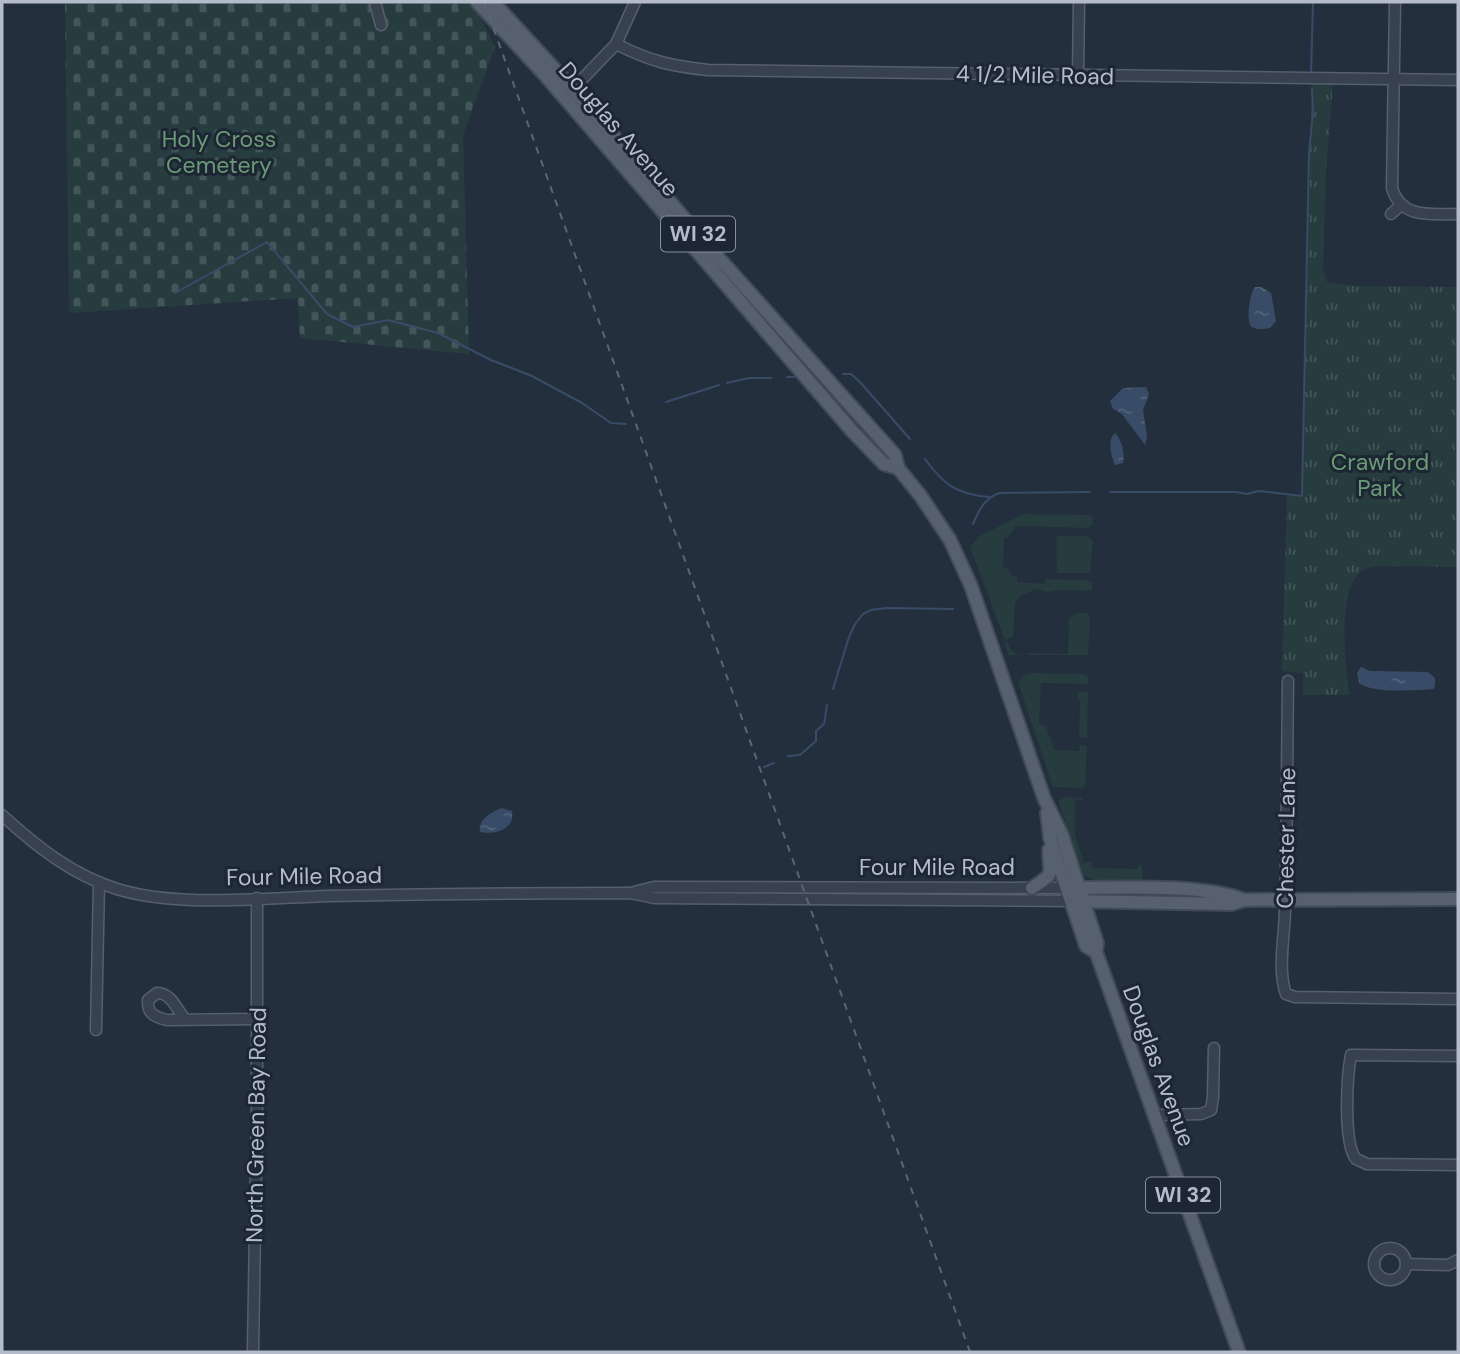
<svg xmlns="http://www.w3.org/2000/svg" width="1460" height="1354" viewBox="0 0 1460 1354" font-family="'DM Sans',sans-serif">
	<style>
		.grass { fill: #263c3f }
		.cemetery { fill: url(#cemetery-stones) }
		.park { fill: url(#park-tufts) }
		.water { fill: url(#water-ripples) }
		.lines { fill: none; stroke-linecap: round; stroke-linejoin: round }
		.stream { stroke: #394c67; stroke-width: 2 }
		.minor-casing { stroke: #565f6c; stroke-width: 13 }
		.major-casing { stroke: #414a57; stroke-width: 16 }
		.minor { stroke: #38414e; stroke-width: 10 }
		.major { stroke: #56606e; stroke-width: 12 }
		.rail { stroke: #5a6575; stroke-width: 2; stroke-dasharray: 7 7; stroke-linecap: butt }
		.labels { text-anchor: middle; stroke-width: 6; stroke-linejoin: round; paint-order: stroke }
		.shield { fill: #1d2633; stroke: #878f9c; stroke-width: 2 }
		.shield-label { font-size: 21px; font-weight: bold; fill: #b4bcc9 }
		.street-label { font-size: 23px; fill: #b4bcc9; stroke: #1d2633 }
		.park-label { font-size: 23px; fill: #6b9a76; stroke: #1d2633 }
	</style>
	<defs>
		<pattern id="cemetery-stones" width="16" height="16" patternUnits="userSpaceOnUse" patternTransform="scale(1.75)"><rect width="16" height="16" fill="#263c3f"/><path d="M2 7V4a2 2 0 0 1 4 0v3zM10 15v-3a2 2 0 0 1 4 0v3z" fill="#435659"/></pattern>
		<pattern id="park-tufts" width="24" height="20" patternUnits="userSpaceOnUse" patternTransform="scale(1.75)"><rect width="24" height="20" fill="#263c3f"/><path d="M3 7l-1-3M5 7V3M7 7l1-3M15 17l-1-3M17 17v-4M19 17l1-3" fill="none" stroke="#435659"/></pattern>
		<pattern id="water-ripples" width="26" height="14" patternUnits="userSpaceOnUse" patternTransform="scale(1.75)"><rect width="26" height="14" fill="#394c67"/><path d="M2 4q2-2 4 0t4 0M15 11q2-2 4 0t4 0" fill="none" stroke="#53647b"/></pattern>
	</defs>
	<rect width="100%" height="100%" fill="#242f3e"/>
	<g class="grass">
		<polygon points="1024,514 1090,515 1093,517 1093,524 1088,528 1016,526 1008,537 1004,538 1003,568 1008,568 1011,576 1017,577 1017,582 1045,584 1045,579 1088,580 1092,583 1092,589 1089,591 1057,590 1048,592 1037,589 1021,595 1015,603 1013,637 1005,640 970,547 980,536"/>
		<polygon points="1059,536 1087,536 1093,541 1090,573 1057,573 1056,538"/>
		<path d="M 1076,613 L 1087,613 L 1090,616 L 1088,655 L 1009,655 L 1004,643 L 1008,642 C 1010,653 1017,655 1028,655 L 1029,653 L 1068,654 L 1069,617 L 1073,617 Z"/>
		<polygon points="1033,673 1084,674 1088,677 1088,684 1041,683 1039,723 1046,726 1054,750 1079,751 1080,745 1087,746 1085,785 1082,788 1053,787 1018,682 1024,675"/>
		<polygon points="1078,692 1088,692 1087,738 1079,738 1080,700 1078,700"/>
		<polygon points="1065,797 1082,798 1082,800 1075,801 1075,835 1084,863 1092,861 1092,868 1138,869 1139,864 1142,867 1142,880 1095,880 1084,875 1058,801"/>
	</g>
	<polygon class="cemetery" points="65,2 473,2 495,47 463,135 469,354 300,338 298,298 69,313"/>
	<path class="park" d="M 1312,82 L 1333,83 L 1326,171 L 1323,269 L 1327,282 L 1354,286 L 1458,287 L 1458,567 L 1380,566 C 1373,567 1366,567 1360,573 C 1336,594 1346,666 1349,695 L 1303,695 L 1303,673 L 1282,671 L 1287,496 L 1302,495 Z"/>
	<g class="water">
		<path d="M 1255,287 L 1261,287 L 1271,293 L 1276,321 L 1270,328 C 1265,329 1256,330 1252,327 C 1245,322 1250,293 1255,287 Z"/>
		<polygon points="1146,387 1149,394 1143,410 1147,437 1145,445 1122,414 1113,409 1110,401 1123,388"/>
		<path d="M 1115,433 C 1122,440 1125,454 1123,463 L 1115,465 C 1111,456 1107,439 1115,433 Z"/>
		<path d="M 1361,667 L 1370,671 L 1428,672 L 1435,678 L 1435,686 L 1433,689 C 1415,690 1373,694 1359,683 L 1357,673 Z"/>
		<path d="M 501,808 L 512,811 C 515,830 495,835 480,832 C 478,819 491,813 501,808 Z"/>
	</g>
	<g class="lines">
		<g class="stream">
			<polyline points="1311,73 1313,2"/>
			<polyline points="175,293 267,242 327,314 353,327 388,320 438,333 491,360 532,376 582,403 611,423 626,424"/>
			<polyline points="843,374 851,374 860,382 910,439"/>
			<polyline points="787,377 794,377"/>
			<polyline points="727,383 749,378 771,378"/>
			<polyline points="666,402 719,385"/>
			<path d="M 925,459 C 944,485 956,494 989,497"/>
			<polyline points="1110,492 1236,492 1247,494 1258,491 1302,496 1309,153 1313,112 1312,88"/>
			<path d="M 973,524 C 979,510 984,499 999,493 L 1090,492"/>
			<polyline points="833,689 849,637 855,624 863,614 871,610 886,608 953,609"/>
			<polyline points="788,756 800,755 816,741 816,731 824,724 827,705"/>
			<polyline points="764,767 774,763"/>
		</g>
		<defs>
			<g id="minor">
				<polyline points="375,2 381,25"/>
				<path d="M 1395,2 L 1392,188 C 1401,219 1431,214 1458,214"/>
				<path d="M 616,44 C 650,61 670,66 708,70 L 1458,80"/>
				<polyline points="1078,75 1079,2"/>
				<polyline points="569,93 616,44 635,2"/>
				<polyline points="1391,214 1401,205"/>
				<path d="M 1288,681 C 1287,757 1287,832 1285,908 C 1285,935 1277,969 1286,994 L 1295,997 L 1458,999"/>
				<path d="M 2,815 C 36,846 72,875 117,889 C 179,908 263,898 328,896 C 429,894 530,893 631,893 L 654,898 L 1072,901"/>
				<polyline points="634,892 654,887 1068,888"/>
				<path d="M 184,1018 C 176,1008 171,993 157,993 L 148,1000 C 147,1014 155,1017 167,1020 L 257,1019"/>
				<polyline points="96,1030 99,882"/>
				<path d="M 1458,1056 L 1351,1055 C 1347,1075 1343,1143 1356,1159 L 1367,1164 L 1458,1165"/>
				<polyline points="1155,1115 1201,1114 1211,1110 1213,1097 1214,1048"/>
				<circle cx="1390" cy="1264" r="16"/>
				<polyline points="1407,1264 1448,1265 1458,1260"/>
				<polyline points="253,1352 257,1103 257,898"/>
			</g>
			<g id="major">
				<polyline points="477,2 544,74 853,432 884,464 898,468"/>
				<polyline points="493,2 573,89 708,246 895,455 898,468 920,495 950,540 971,586 1044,798 1062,835 1097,943 1096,952 1239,1352"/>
				<polyline points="1047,813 1050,838 1086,946 1096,952"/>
				<path d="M 1032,888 C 1057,872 1049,875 1049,850"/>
				<path d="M 1068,888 C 1116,888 1201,883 1244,900"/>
				<polyline points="1072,901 1231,904 1244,900 1458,899"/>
			</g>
		</defs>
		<use href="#minor" class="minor-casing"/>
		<use href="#major" class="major-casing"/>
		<use href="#minor" class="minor"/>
		<use href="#major" class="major"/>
		<polyline class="rail" points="484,2 970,1352"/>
	</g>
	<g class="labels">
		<g class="shield">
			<rect x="661" y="216.5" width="74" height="35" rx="5"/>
			<rect x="1146" y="1177.5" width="74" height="35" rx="5"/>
		</g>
		<g class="shield-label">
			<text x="698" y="241">WI 32</text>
			<text x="1183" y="1202">WI 32</text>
		</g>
		<g class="street-label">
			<text transform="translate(1035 75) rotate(1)" y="8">4 1/2 Mile Road</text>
			<text transform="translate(619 129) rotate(49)" y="8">Douglas Avenue</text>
			<text transform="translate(1286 838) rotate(-89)" y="8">Chester Lane</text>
			<text x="937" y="875">Four Mile Road</text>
			<text transform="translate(304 876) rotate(-1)" y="8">Four Mile Road</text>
			<text transform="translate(1159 1066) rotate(70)" y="8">Douglas Avenue</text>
			<text transform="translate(256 1125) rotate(-89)" y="8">North Green Bay Road</text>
		</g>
		<g class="park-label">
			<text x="219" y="147">Holy Cross<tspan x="219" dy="26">Cemetery</tspan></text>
			<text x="1380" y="470">Crawford<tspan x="1380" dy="26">Park</tspan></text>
		</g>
	</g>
	<rect width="1460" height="1354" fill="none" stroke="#b4bcc9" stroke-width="7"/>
</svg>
